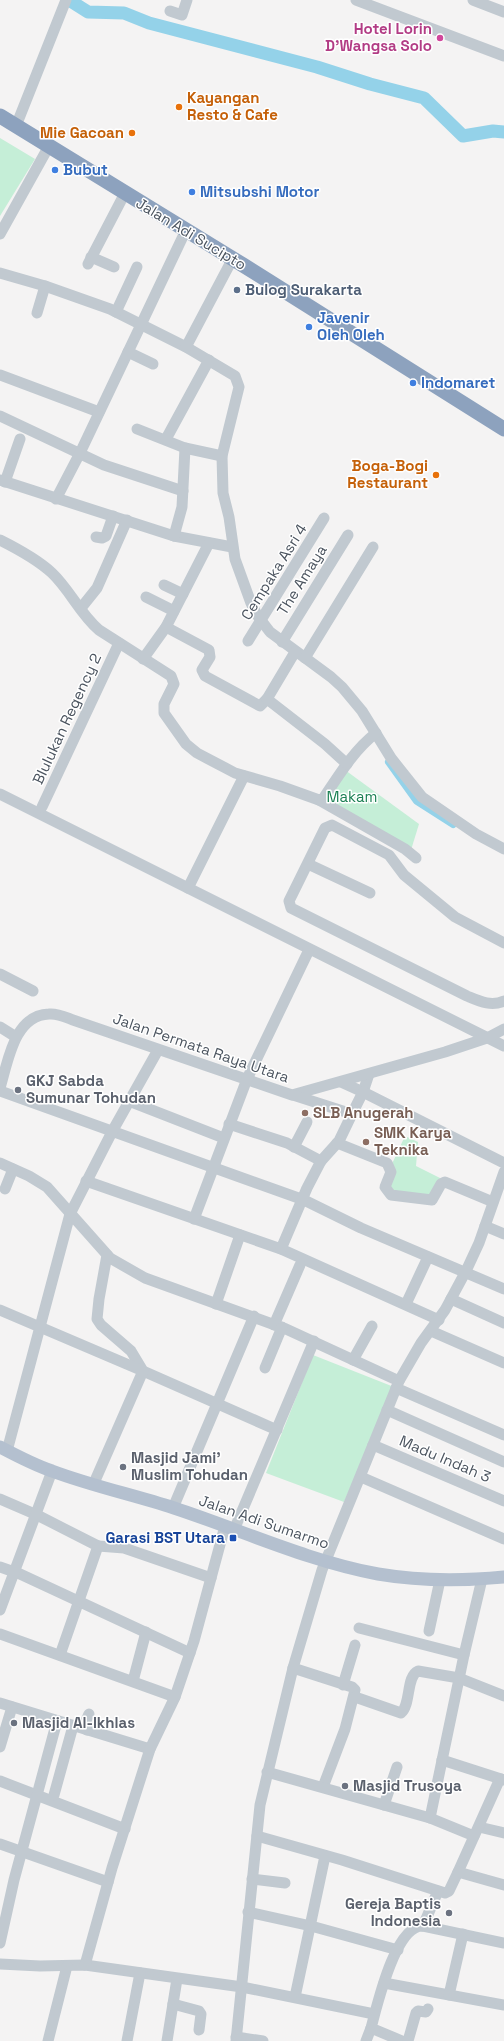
<svg xmlns="http://www.w3.org/2000/svg" width="504" height="2041" viewBox="0 0 504 2041" font-family="'Space Grotesk',sans-serif">
	<style>
		.green { fill: #c5eed7 }
		.lines { fill: none; stroke-linecap: round; stroke-linejoin: round }
		.canal { stroke: #94d2e9; stroke-width: 8 }
		.river { stroke: #94d2e9; stroke-width: 13 }
		.minor { stroke: #c1c9d0; stroke-width: 11 }
		.major { stroke: #b4c0cf; stroke-width: 13 }
		.highway { stroke: #8da2be; stroke-width: 15 }
		.hotel-dot { fill: #d1479c; stroke: #fff; stroke-width: 1.5 }
		.food-dot { fill: #e8710a; stroke: #fff; stroke-width: 1.5 }
		.shop-dot { fill: #3f7fe0; stroke: #fff; stroke-width: 1.5 }
		.service-dot { fill: #5c6f8a; stroke: #fff; stroke-width: 1.5 }
		.worship-dot { fill: #6b7280; stroke: #fff; stroke-width: 1.5 }
		.education-dot { fill: #8d6e63; stroke: #fff; stroke-width: 1.5 }
		.transit-dot { fill: #1a4fb4; stroke: #fff; stroke-width: 1.5 }
		.labels { text-anchor: middle; stroke-width: 3; stroke-linejoin: round; paint-order: stroke }
		.hotel-label { font-size: 15px; font-weight: bold; fill: #b23c85; stroke: #fff; text-anchor: end }
		.food-label { font-size: 15px; font-weight: bold; fill: #c56008; stroke: #fff; text-anchor: end }
		.shop-label { font-size: 15px; font-weight: bold; fill: #366cbe; stroke: #fff; text-anchor: start }
		.street-label { font-size: 15px; fill: #4b545f; stroke: #fff }
		.service-label { font-size: 15px; font-weight: bold; fill: #4e5e75; stroke: #fff; text-anchor: start }
		.park-label { font-size: 15px; fill: #1c8054; stroke: #fff }
		.worship-label { font-size: 15px; font-weight: bold; fill: #5b616d; stroke: #fff; text-anchor: start }
		.education-label { font-size: 15px; font-weight: bold; fill: #785e54; stroke: #fff; text-anchor: start }
		.transit-label { font-size: 15px; font-weight: bold; fill: #164399; stroke: #fff; text-anchor: end }
	</style>
	<rect width="100%" height="100%" fill="#f4f3f3"/>
	<g class="green">
		<polygon points="0,138 35,159 0,216"/>
		<polygon points="345,770 419,824 411,850 324,801"/>
		<polygon points="405,1136 418,1142 416,1166 442,1179 434,1198 392,1194 387,1186 391,1166"/>
		<polygon points="313,1355 394,1387 344,1502 266,1473"/>
	</g>
	<g class="lines">
		<polyline class="canal" points="389,762 417,801 453,824"/>
		<polyline class="river" points="69,0 88,12 124,13 149,23 317,67 370,84 424,98 463,136 493,131 504,132"/>
		<g class="minor">
			<polyline points="356,0 504,56"/>
			<polyline points="473,0 504,12"/>
			<polyline points="170,11 182,15 187,0"/>
			<polyline points="16,126 66,0"/>
			<polyline points="0,234 49,146"/>
			<polyline points="91,257 114,267"/>
			<polyline points="88,264 125,193"/>
			<polyline points="0,273 45,286 110,309 186,347 235,376 239,387 222,456 223,493 229,517 235,559 251,603 257,615 270,632 331,677 342,687 362,711 391,758 422,797 476,834 504,849"/>
			<polyline points="116,312 137,267"/>
			<polyline points="37,313 45,286"/>
			<polyline points="186,347 233,258"/>
			<polyline points="128,352 153,364"/>
			<polyline points="0,375 99,412"/>
			<polyline points="0,416 104,465 183,491"/>
			<polyline points="137,429 185,448 222,456"/>
			<polyline points="166,439 209,360"/>
			<polyline points="0,480 174,536 232,547"/>
			<polyline points="5,482 20,439"/>
			<polyline points="56,499 80,453 186,230"/>
			<polyline points="174,536 182,507 185,448"/>
			<polyline points="96,537 102,538 106,536 113,516"/>
			<path d="M 0,540 C 18,549 37,559 52,573 C 70,590 80,614 99,630 L 171,676 L 174,684 L 164,704 L 164,713 L 186,744 L 197,753 L 235,773 L 280,786 L 319,800 L 323,799 C 339,775 354,750 376,733"/>
			<polyline points="164,585 183,594"/>
			<polyline points="146,597 174,611"/>
			<polyline points="81,608 97,588 127,520"/>
			<polyline points="166,627 209,650 210,657 202,670 205,676 260,706 267,699"/>
			<polyline points="248,641 324,518"/>
			<polyline points="282,642 348,535"/>
			<polyline points="295,652 267,699 325,744 347,764"/>
			<polyline points="305,658 373,547"/>
			<polyline points="143,659 166,627 209,543"/>
			<polyline points="0,794 504,1046"/>
			<polyline points="319,800 405,849 416,858"/>
			<polyline points="42,807 119,643"/>
			<polyline points="308,864 370,893"/>
			<polyline points="188,888 244,776"/>
			<path d="M 504,943 L 455,917 L 404,875 L 389,855 L 332,825 L 325,828 L 289,901 L 291,908 L 467,996 C 479,1001 491,1007 504,1001"/>
			<polyline points="0,974 33,991"/>
			<polyline points="0,1027 16,1037"/>
			<polyline points="341,1082 363,1092 369,1074"/>
			<path d="M 0,1088 C 8,1062 14,1015 49,1014 C 57,1013 65,1017 73,1020 L 292,1095 L 445,1052 L 487,1038 L 504,1029"/>
			<polyline points="0,1091 304,1200 361,1228 504,1289"/>
			<polyline points="293,1095 352,1114 363,1092 504,1163"/>
			<polyline points="129,1101 224,1138"/>
			<polyline points="229,1124 287,1143 321,1161 339,1141 352,1114"/>
			<polyline points="337,1143 387,1163 391,1172 385,1187 391,1195 432,1200 441,1184 445,1182 493,1202"/>
			<polyline points="294,1147 307,1122"/>
			<polyline points="0,1163 29,1176 47,1187 110,1258 145,1278 286,1329 399,1381"/>
			<polyline points="86,1181 281,1249 439,1320"/>
			<polyline points="5,1189 13,1169"/>
			<polyline points="194,1219 247,1079 308,952"/>
			<polyline points="485,1226 504,1234"/>
			<polyline points="281,1249 307,1188 321,1161"/>
			<polyline points="107,1255 99,1299 97,1319 101,1325 131,1351 143,1371 277,1430"/>
			<polyline points="451,1299 504,1323"/>
			<polyline points="216,1304 240,1235"/>
			<polyline points="406,1304 428,1257"/>
			<polyline points="0,1310 143,1371 94,1483"/>
			<polyline points="274,1325 300,1265"/>
			<polyline points="431,1331 504,1363"/>
			<polyline points="353,1360 372,1326"/>
			<polyline points="265,1368 282,1327"/>
			<polyline points="396,1388 504,1435"/>
			<polyline points="387,1410 504,1462"/>
			<polyline points="373,1445 504,1501"/>
			<polyline points="7,1451 70,1214 113,1130 158,1050"/>
			<polyline points="361,1477 504,1539"/>
			<polyline points="0,1499 37,1515 98,1546 60,1655"/>
			<polyline points="173,1508 254,1316"/>
			<polyline points="234,1530 314,1341"/>
			<polyline points="98,1546 124,1548 211,1578"/>
			<polyline points="0,1567 20,1574 190,1653"/>
			<polyline points="0,1610 52,1471"/>
			<polyline points="359,1628 464,1655"/>
			<polyline points="429,1631 440,1580"/>
			<polyline points="0,1634 175,1697"/>
			<polyline points="293,1668 352,1687 355,1690 345,1729 323,1787"/>
			<polyline points="133,1681 146,1632"/>
			<polyline points="343,1685 355,1645"/>
			<path d="M 355,1697 L 401,1713 C 411,1705 406,1676 418,1671 L 459,1678 L 504,1696"/>
			<polyline points="0,1703 150,1749"/>
			<polyline points="87,1730 86,1721 89,1714"/>
			<polyline points="0,1747 12,1707"/>
			<polyline points="442,1760 501,1779"/>
			<polyline points="267,1772 430,1818 474,1836"/>
			<polyline points="0,1781 125,1829"/>
			<polyline points="54,1795 73,1726"/>
			<polyline points="384,1805 397,1767"/>
			<polyline points="430,1818 464,1655 482,1579"/>
			<polyline points="479,1827 504,1833"/>
			<polyline points="257,1836 342,1860 445,1893 449,1891 458,1872 498,1783 501,1779 504,1780"/>
			<polyline points="0,1844 108,1882"/>
			<polyline points="458,1872 504,1885"/>
			<polyline points="252,1879 285,1883"/>
			<polyline points="248,1912 311,1926 398,1950"/>
			<polyline points="423,1926 438,1891"/>
			<polyline points="0,1943 14,1880 57,1721"/>
			<polyline points="0,1964 40,1966 85,1965 242,1987 374,2014"/>
			<polyline points="85,1965 112,1868 150,1749 175,1697 194,1641 225,1526"/>
			<polyline points="384,1983 504,2005"/>
			<polyline points="449,1995 463,1934"/>
			<polyline points="295,1997 325,1856"/>
			<polyline points="173,2004 199,2011 201,2014 199,2030"/>
			<polyline points="236,2037 263,2041"/>
			<polyline points="48,2041 67,1966"/>
			<polyline points="127,2041 140,1973"/>
			<polyline points="167,2041 177,1979"/>
			<polyline points="236,2041 260,1805 293,1668 322,1570 399,1381 421,1343 445,1310 466,1271 479,1243 504,1172"/>
			<polyline points="366,2041 371,2028"/>
			<path d="M 402,2041 L 371,2028 C 377,2006 395,1925 423,1926 L 504,1943"/>
			<polyline points="408,2041 416,2013 418,2011 426,2012 428,2009"/>
		</g>
		<path class="major" d="M 0,1447 C 17,1456 34,1465 52,1471 C 92,1486 134,1495 174,1508 C 241,1530 308,1561 378,1574 C 419,1581 462,1581 504,1577"/>
		<polyline class="highway" points="0,116 243,265 504,429"/>
	</g>
	<circle class="hotel-dot" cx="440" cy="38" r="4"/>
	<g class="food-dot">
		<circle cx="179" cy="107" r="4"/>
		<circle cx="132" cy="133" r="4"/>
		<circle cx="436" cy="475" r="4"/>
	</g>
	<g class="shop-dot">
		<circle cx="55" cy="170" r="4"/>
		<circle cx="192" cy="192" r="4"/>
		<circle cx="309" cy="327" r="4"/>
		<circle cx="413" cy="383" r="4"/>
	</g>
	<circle class="service-dot" cx="237" cy="290" r="4"/>
	<g class="worship-dot">
		<circle cx="18" cy="1090" r="4"/>
		<circle cx="123" cy="1467" r="4"/>
		<circle cx="14" cy="1723" r="4"/>
		<circle cx="345" cy="1786" r="4"/>
		<circle cx="449" cy="1913" r="4"/>
	</g>
	<g class="education-dot">
		<circle cx="305" cy="1113" r="4"/>
		<circle cx="366" cy="1142" r="4"/>
	</g>
	<rect class="transit-dot" x="229" y="1534" width="8" height="8" rx="2"/>
	<g class="labels">
		<g class="hotel-label">
			<text x="432" y="34">Hotel Lorin<tspan x="432" dy="17">D'Wangsa Solo</tspan></text>
		</g>
		<g class="food-label">
			<text x="187" y="103" text-anchor="start">Kayangan<tspan x="187" dy="17">Resto &amp; Cafe</tspan></text>
			<text x="124" y="138">Mie Gacoan</text>
			<text x="428" y="471">Boga-Bogi<tspan x="428" dy="17">Restaurant</tspan></text>
		</g>
		<g class="shop-label">
			<text x="63" y="175">Bubut</text>
			<text x="200" y="197">Mitsubshi Motor</text>
			<text x="317" y="323">Javenir<tspan x="317" dy="17">Oleh Oleh</tspan></text>
			<text x="421" y="388">Indomaret</text>
		</g>
		<g class="street-label">
			<text transform="translate(191 234) rotate(31)" y="5">Jalan Adi Sucipto</text>
			<text transform="translate(274 572) rotate(-58)" y="5">Cempaka Asri 4</text>
			<text transform="translate(302 580) rotate(-58)" y="5">The Amaya</text>
			<text transform="translate(67 719) rotate(-65)" y="5">Blulukan Regency 2</text>
			<text transform="translate(201 1048) rotate(19)" y="5">Jalan Permata Raya Utara</text>
			<text transform="translate(445 1459) rotate(23)" y="5">Madu Indah 3</text>
			<text transform="translate(264 1522) rotate(19)" y="5">Jalan Adi Sumarmo</text>
		</g>
		<g class="service-label">
			<text x="245" y="295">Bulog Surakarta</text>
		</g>
		<g class="park-label">
			<text x="352" y="802">Makam</text>
		</g>
		<g class="worship-label">
			<text x="26" y="1086">GKJ Sabda<tspan x="26" dy="17">Sumunar Tohudan</tspan></text>
			<text x="131" y="1463">Masjid Jami'<tspan x="131" dy="17">Muslim Tohudan</tspan></text>
			<text x="22" y="1728">Masjid Al-Ikhlas</text>
			<text x="353" y="1791">Masjid Trusoya</text>
			<text x="441" y="1909" text-anchor="end">Gereja Baptis<tspan x="441" dy="17">Indonesia</tspan></text>
		</g>
		<g class="education-label">
			<text x="313" y="1118">SLB Anugerah</text>
			<text x="374" y="1138">SMK Karya<tspan x="374" dy="17">Teknika</tspan></text>
		</g>
		<g class="transit-label">
			<text x="225" y="1543">Garasi BST Utara</text>
		</g>
	</g>
</svg>
